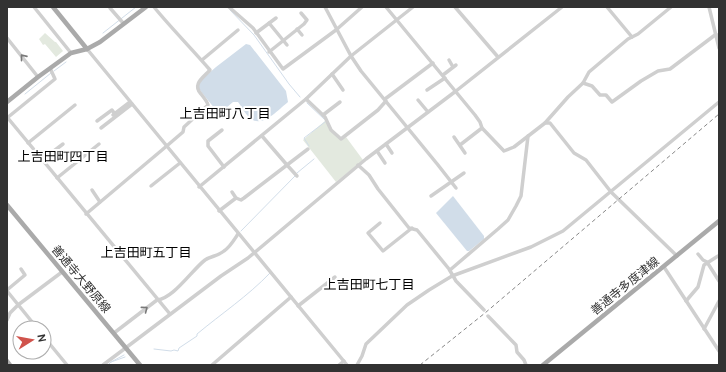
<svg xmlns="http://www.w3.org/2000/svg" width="726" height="372" viewBox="0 0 726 372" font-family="Cabin,'Noto Sans JP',sans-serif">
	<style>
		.green { fill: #e3e9df }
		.water { fill: #d1dde9 }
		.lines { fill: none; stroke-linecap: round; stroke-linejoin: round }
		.stream { stroke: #d1dde9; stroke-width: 1 }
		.minor { stroke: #cfcfcf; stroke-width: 3.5 }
		.major { stroke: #aaa; stroke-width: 4.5 }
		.rail { stroke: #878787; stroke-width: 1; stroke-dasharray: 4 3; stroke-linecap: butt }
		.oneway { stroke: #797979 }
		.labels { text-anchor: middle; stroke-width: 4; stroke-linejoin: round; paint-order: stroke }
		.street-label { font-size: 12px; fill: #323232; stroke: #fff }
		.neighbourhood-label { font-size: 13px; fill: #000; stroke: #fff }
	</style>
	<rect width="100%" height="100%" fill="#fff"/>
	<g class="green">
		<polygon points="45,33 55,42 56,42 63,51 56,57 45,44 43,45 39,39"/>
		<polygon points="325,121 341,140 346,137 363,160 336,182 303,140"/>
	</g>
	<g class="water">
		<path d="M 246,44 L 250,45 L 286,91 L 288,102 C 279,109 262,129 250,118 C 245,114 242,107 238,102 L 233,102 L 219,114 L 199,89 L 199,82 L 216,67 Z"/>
		<polygon points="453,196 484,236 484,239 469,251 467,251 436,213"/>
	</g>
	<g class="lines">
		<g class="stream">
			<polyline points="230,10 254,35 289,84 300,97"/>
			<polyline points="103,33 136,7"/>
			<polyline points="54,71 66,62"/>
			<polyline points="25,94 51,73"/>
			<polyline points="307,103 324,119"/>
			<polyline points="309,146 304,138 325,122"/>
			<polyline points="297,173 314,159"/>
			<polyline points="241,231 295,176"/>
			<path d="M 154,349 L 171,351 L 174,350 L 178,351 L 179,348 L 197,336 L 197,334 C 221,314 248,296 270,273"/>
			<polyline points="111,362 124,355"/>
			<polyline points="108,365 111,362 125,357"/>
		</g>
		<g class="minor">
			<polyline points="34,7 71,53"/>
			<polyline points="111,7 110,8 124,24"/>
			<polyline points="229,7 253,28 283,69 336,30 362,7"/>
			<polyline points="325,7 351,56 361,71 438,165 456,188"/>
			<polyline points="386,7 475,115 480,122 482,128 504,151 514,147 545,123 568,97 583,83 589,72 628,39 638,34 671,7"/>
			<polyline points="455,7 498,57"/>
			<polyline points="607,7 632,37"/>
			<polyline points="709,7 719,48"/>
			<polyline points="269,23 287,45"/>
			<polyline points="297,29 302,35"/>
			<polyline points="256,33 276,18"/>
			<polyline points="7,38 38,77"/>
			<polyline points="87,49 347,365"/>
			<polyline points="269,52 304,24 307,20 301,13"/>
			<polyline points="202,60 238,30"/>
			<polyline points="449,60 453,67"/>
			<polyline points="332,74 343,90"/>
			<polyline points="443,75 456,65"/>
			<polyline points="583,83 592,86 600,95 606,95 612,102 641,81 658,71 670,69 715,35 719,35"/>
			<polyline points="427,90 445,78"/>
			<polyline points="306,99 325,117 331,130 341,139 378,110 386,101"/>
			<polyline points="385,99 433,63"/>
			<polyline points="418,100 428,112"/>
			<polyline points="113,115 130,102"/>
			<polyline points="323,115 340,102"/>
			<polyline points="7,117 170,314"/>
			<polyline points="7,118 55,79 50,68"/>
			<polyline points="97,121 112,110 115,114"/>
			<polyline points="545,123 550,123 574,153 586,160 611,192 677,256"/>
			<polyline points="101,128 132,104"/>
			<polyline points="222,130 208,141 208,146 224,167"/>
			<polyline points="454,137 465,153"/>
			<polyline points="28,143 75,105"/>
			<polyline points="386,144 392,153"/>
			<polyline points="460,145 482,128"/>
			<polyline points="377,151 385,163"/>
			<polyline points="42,160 63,144"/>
			<polyline points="358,165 369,175 378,189 409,228 417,230 422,236 449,269 456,281 484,310"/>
			<polyline points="297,176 287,165 308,149"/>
			<polyline points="57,178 99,144"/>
			<polyline points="151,186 180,163"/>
			<polyline points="199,187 306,99 351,56 413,7"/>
			<polyline points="92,190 100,202"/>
			<polyline points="232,192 236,198"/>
			<polyline points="431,196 464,173"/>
			<polyline points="219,211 236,198 241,200 244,198 287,165 262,136"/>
			<path d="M 86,214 L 162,150 L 183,132 L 184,127 L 208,105 C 207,101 204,98 201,94 C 192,84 203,78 210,70 C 192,49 172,29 154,7"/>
			<polyline points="380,223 368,233 383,251 412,228"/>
			<polyline points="698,254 703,260 707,262 719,281"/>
			<polyline points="664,267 719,351"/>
			<polyline points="450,270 498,229 508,220 516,206 521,196 528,136"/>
			<polyline points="7,290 25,275 21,269"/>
			<polyline points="7,291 37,328"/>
			<polyline points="686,301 698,287 704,265 718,256"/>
			<polyline points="298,306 335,277"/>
			<polyline points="488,316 516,345 517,352 524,360 526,365"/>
			<polyline points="7,320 10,313 18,305 62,272"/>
			<polyline points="704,329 719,301"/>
			<path d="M 114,333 L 157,300 C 173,299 192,270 205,260 C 211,256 218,256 224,251 C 230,247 234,240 238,234"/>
			<polyline points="44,337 67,365"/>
			<polyline points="103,365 221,276 248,258 366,159 456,91 562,7"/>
			<polyline points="212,365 291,297"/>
			<polyline points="339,365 344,361"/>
			<polyline points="357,365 362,356 366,344 407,305 429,290 452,276 531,247 563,231 719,102"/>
		</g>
		<g class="major">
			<polyline points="53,7 87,49"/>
			<polyline points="7,102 38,77 71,53 87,49 100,42 146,7"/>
			<polyline points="7,205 140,365"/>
			<polyline points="7,361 10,365"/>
			<polyline points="543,365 719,221"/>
		</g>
		<polyline class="rail" points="420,365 485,313 719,114"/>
	</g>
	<defs><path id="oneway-chevron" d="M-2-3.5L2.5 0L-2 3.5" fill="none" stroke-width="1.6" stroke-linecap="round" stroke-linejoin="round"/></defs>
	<g class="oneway">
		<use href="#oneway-chevron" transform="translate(23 57) rotate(-129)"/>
		<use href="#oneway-chevron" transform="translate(145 309) rotate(-37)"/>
	</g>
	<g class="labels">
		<g class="street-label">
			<text transform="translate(81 279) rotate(50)" y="4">善通寺大野原線</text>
			<text transform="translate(625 286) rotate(-39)" y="4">善通寺多度津線</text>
		</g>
		<g class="neighbourhood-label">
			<text x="225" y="118">上吉田町八丁目</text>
			<text x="63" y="161">上吉田町四丁目</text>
			<text x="146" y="257">上吉田町五丁目</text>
			<text x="369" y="289">上吉田町七丁目</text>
		</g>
	</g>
	<rect width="726" height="372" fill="none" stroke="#323232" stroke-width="16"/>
	<g transform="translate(32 340) rotate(79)"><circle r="19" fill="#ffffff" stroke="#adadad"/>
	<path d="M0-3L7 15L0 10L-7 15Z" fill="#d0534c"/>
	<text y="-6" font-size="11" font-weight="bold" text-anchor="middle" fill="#323232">N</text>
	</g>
</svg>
